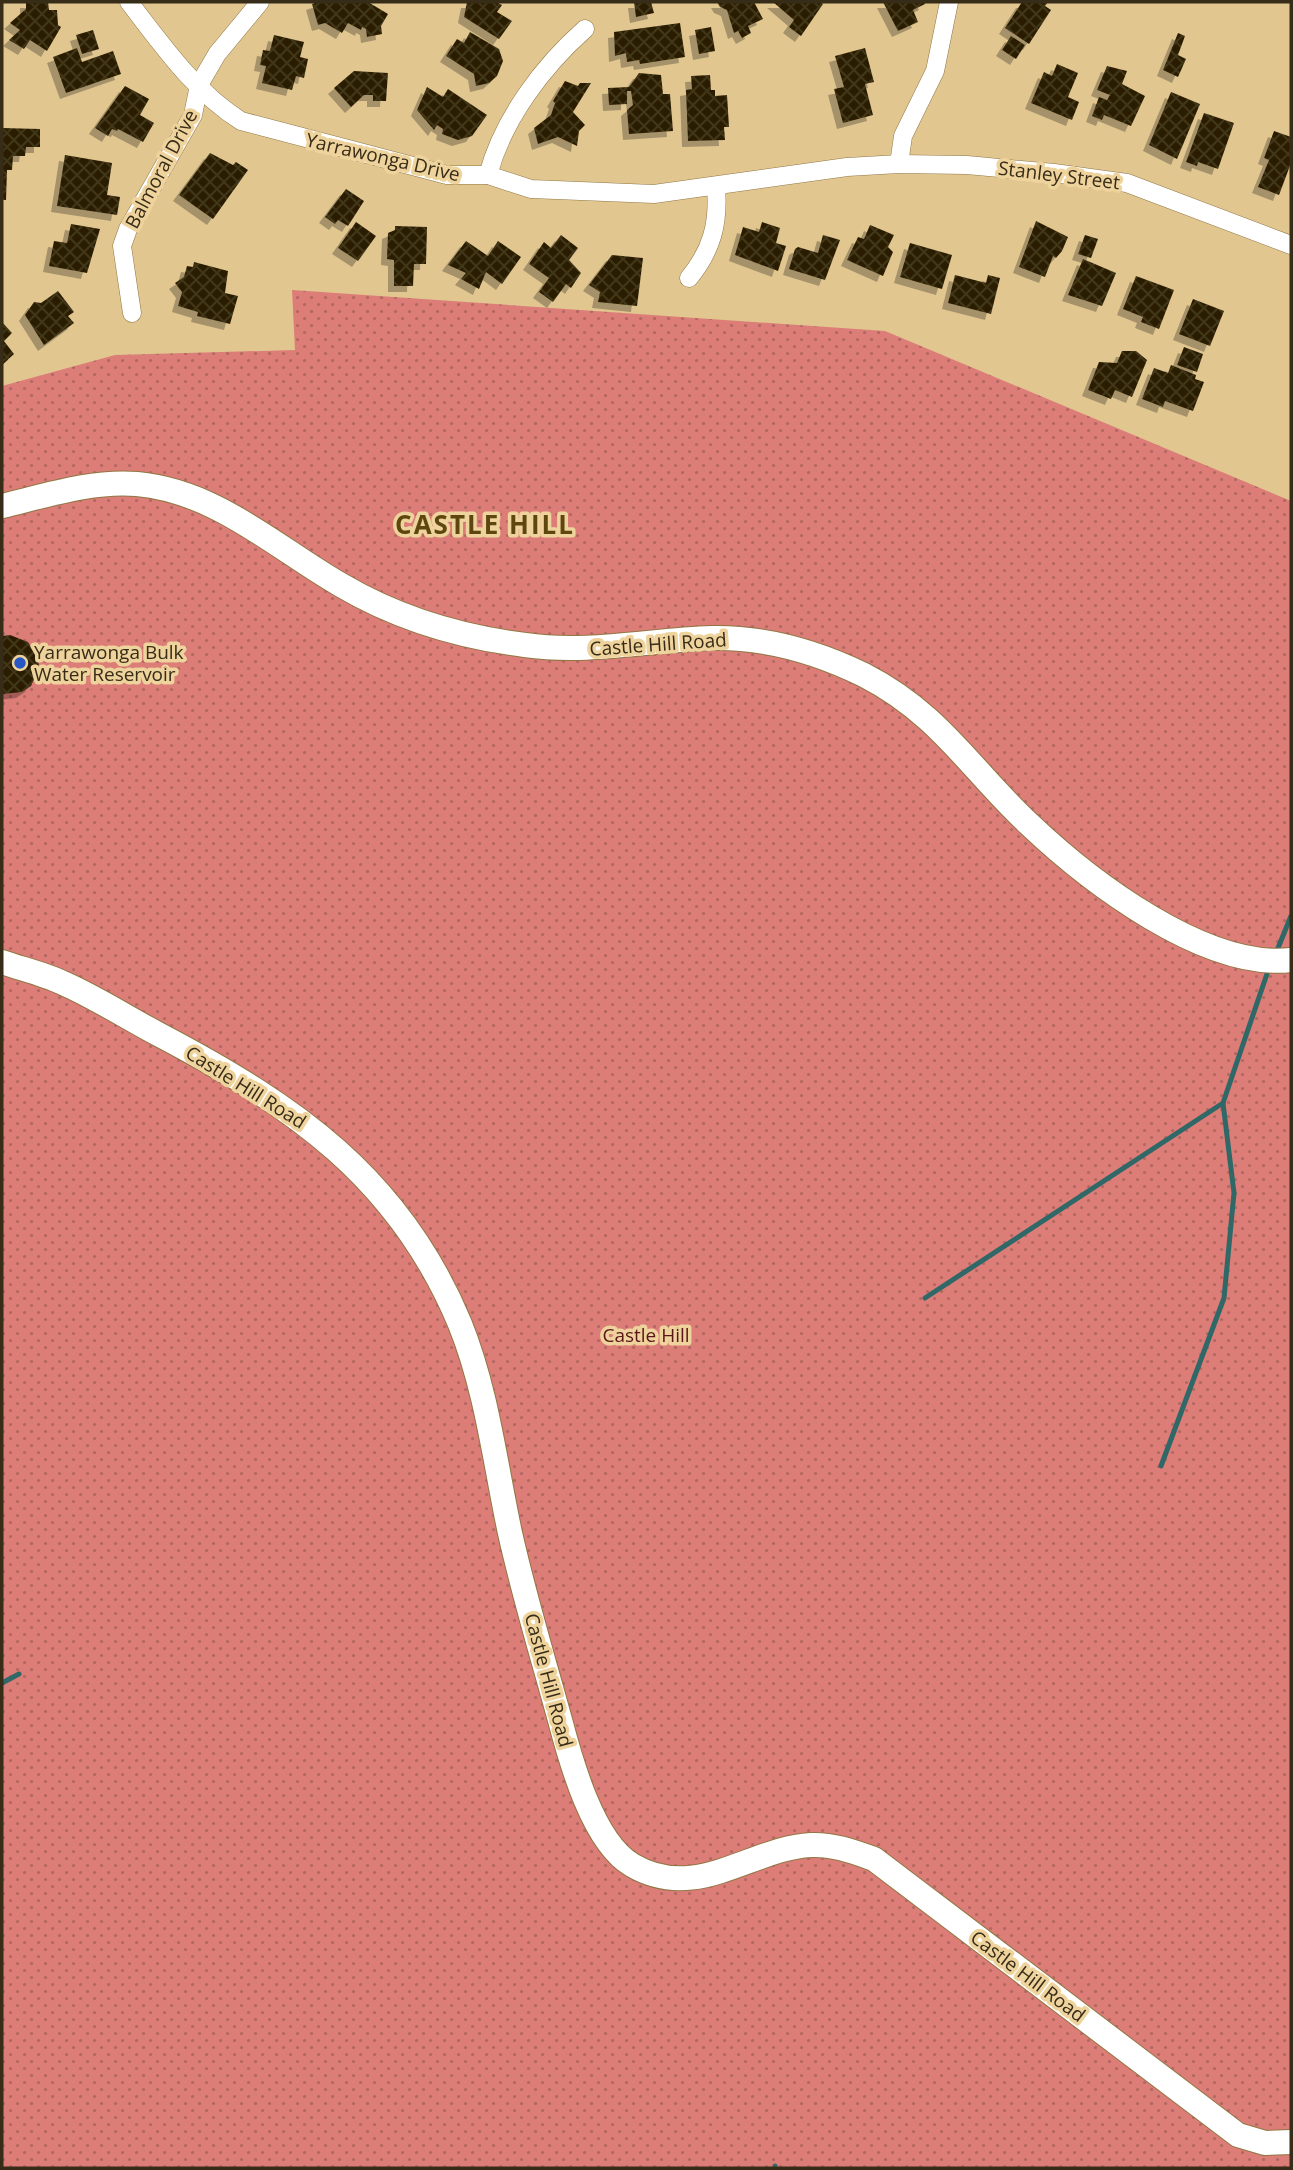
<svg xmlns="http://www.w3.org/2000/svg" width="1293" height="2170" viewBox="0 0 1293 2170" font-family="'Open Sans',sans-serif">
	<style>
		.grass { fill: url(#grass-dots) }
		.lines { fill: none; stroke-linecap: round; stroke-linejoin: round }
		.stream { stroke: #2f6867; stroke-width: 5 }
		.building { fill: url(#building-cross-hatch); filter: url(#shadow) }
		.minor-casing { stroke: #917744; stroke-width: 19 }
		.secondary-casing { stroke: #917744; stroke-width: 26 }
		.minor { stroke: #fff; stroke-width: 18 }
		.secondary { stroke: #fff; stroke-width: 24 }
		.poi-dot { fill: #2757c5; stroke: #efd39d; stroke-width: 2.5 }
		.labels { text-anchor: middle; stroke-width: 7; stroke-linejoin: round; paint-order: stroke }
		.street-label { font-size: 19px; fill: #372c17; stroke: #efd39d }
		.poi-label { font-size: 19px; fill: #372c17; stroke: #efd39d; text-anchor: start }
		.park-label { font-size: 19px; fill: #591517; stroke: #efd39d }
		.district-label { font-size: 26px; font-weight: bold; letter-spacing: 2px; fill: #5e460f; stroke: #efd39d }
	</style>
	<defs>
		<pattern id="grass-dots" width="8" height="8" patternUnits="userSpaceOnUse" patternTransform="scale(1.75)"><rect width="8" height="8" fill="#dc7d78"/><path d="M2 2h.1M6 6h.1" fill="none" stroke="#b36761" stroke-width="1.8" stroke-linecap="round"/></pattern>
		<pattern id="building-cross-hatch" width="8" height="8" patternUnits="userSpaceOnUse" patternTransform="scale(1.75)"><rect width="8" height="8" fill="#2c1f04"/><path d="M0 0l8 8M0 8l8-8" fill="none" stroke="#43371f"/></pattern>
		<filter id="shadow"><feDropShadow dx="-6" dy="6" stdDeviation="0" flood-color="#0004"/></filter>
	</defs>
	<rect width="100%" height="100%" fill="#e1c690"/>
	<polygon class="grass" points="292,290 885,331 1291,501 1291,2168 2,2168 2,386 115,355 295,350"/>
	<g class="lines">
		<g class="stream">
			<polyline points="1276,953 1291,916"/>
			<polyline points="925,1298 1223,1103"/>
			<polyline points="1161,1466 1224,1298 1234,1193 1223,1103 1269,968"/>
			<polyline points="2,1683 19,1674"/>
			<polyline points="775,2168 775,2166"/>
		</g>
	</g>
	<g class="building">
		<polygon points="26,2 48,2 49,10 57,10 58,25 61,27 47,51 30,40 24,49 9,40 20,30 10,23 26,9"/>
		<polygon points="318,2 368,2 388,14 381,26 382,34 367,37 366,29 362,27 361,30 348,23 342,33 325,23 318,25 312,4"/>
		<polygon points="467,2 496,2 502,5 497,12 512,21 499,39 464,17"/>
		<polygon points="634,2 651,2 654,13 636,17"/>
		<polygon points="717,2 754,2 763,19 748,26 751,33 742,38 738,31 734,33 727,10 720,7"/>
		<polygon points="773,2 820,2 823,4 801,36 789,27 794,20"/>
		<polygon points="883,2 924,2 925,4 913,10 918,22 898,31"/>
		<polygon points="1022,2 1048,2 1045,6 1051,10 1029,44 1005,28"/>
		<polygon points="680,23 685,57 640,64 639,60 627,62 626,53 615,56 614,32"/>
		<polygon points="711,27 715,51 699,54 695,30"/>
		<polygon points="93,30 99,49 82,54 76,35"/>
		<polygon points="470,32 499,49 503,61 497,76 489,83 476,86 474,74 446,56 457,39 464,43"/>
		<polygon points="1178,33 1185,36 1178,55 1186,59 1178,77 1163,70"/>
		<polygon points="274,35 304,42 300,57 308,59 304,78 296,76 292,90 262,83 266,66 260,65 263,50 270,51"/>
		<polygon points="1011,36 1025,45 1016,59 1002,50"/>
		<polygon points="77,48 82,62 113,51 121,74 66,93 53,57"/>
		<polygon points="865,48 874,82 865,84 873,115 843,123 834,89 844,87 835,56"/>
		<polygon points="1057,64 1078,73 1068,97 1079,102 1072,120 1031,103 1044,72 1052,76"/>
		<polygon points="1107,66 1127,71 1122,84 1145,96 1131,126 1104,115 1102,120 1092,116 1099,97 1107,100 1110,95 1097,90"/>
		<polygon points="354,71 388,73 386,101 373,101 373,95 364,95 351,107 334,88"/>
		<polygon points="639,73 661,75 663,94 670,94 673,131 629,134 627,110 633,105 631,91 627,91 627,104 609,105 608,88 629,87"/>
		<polygon points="710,75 711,90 715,90 715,96 727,95 729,127 724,127 725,140 688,141 686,90 692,89 691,76"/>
		<polygon points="565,81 578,86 580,83 591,83 573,112 585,125 579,131 577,146 558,137 538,144 534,128 551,115 555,103 553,101"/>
		<polygon points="125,86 149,99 140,115 154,123 143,142 118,129 117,131 112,129 108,136 95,128"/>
		<polygon points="427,87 443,97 448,89 487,115 472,136 458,140 442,134 443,129 437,125 434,130 417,110"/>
		<polygon points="1171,92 1200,104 1177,159 1149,145"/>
		<polygon points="1204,113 1234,123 1218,169 1198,162 1197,166 1186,162"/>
		<polygon points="2,128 40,129 40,147 26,147 25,156 13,156 12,170 7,170 6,200 2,200"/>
		<polygon points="1274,131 1291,137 1291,163 1279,195 1258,187 1269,160 1264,158"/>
		<polygon points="210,153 233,165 236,162 248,170 213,219 179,195"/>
		<polygon points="65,155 112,163 107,195 120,197 117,215 57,206"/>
		<polygon points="346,189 364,201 348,226 338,220 335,224 325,217"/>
		<polygon points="1036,221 1068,237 1062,251 1056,258 1053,256 1045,277 1019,267"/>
		<polygon points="356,222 376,236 358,261 338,248"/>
		<polygon points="762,222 780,228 776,243 786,246 778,271 735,255 743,227 759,232"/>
		<polygon points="71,224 100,229 87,273 49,266 54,241 67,243"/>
		<polygon points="870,225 894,235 888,247 893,252 883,276 847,260 858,237 864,239"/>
		<polygon points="395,226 427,227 426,264 414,264 413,286 394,286 394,260 387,259 388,233 395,230"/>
		<polygon points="561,235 578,248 569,260 581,273 571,288 566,284 553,302 539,292 549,278 529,264 544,242 551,248"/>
		<polygon points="823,235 840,240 825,280 789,269 795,249 798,247 818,253"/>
		<polygon points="1085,235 1098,239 1091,258 1078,254"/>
		<polygon points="466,241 488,256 498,241 521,257 502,284 486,272 479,289 461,279 466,273 448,265"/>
		<polygon points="910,243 952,255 942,289 900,277"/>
		<polygon points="612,255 643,258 637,306 598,302 600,292 589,285"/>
		<polygon points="1083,259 1116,273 1102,306 1068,295"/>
		<polygon points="194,262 228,271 225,293 238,296 230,324 197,316 198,312 178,306 182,292 175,283 184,277 187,266 193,267"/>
		<polygon points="955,275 986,283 988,275 1000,278 991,314 948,303"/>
		<polygon points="1136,276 1174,290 1159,329 1141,322 1143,317 1123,309"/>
		<polygon points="58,291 74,312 68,316 74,323 44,345 25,315 34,302 41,303"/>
		<polygon points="1193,299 1224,311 1210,346 1179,334"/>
		<polygon points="2,322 12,333 4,341 14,354 2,365"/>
		<polygon points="1184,347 1203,354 1197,372 1177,365"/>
		<polygon points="1122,351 1136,351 1147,360 1132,397 1115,390 1111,399 1088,390 1099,362 1117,363"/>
		<polygon points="1171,365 1196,375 1195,379 1204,382 1193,411 1165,401 1163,407 1142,399 1154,368 1168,373"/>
		<polygon points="10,635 28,642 38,658 39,668 31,686 22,692 3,694 2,636"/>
	</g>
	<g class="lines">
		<defs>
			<g id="minor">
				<path d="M 129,2 C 163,46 194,91 241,121 L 447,175 L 488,175 L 531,189 L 654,194 L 847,167 L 899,164 L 967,165 L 1054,173 L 1127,183 L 1291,245"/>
				<polyline points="899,164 903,136 935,71 949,2"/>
				<path d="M 488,175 C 503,119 543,66 585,29"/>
				<path d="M 689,278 C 712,250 719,223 716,187"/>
				<polyline points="132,313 122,246 128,229 193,115 199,85 217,54 260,2"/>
			</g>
			<g id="secondary">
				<path d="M 2,506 C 44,496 93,480 137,484 C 216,491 275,547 341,585 C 397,618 460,637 525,645 C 588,654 649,640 712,638 C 765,637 817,652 864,675 C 940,714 970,769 1029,824 C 1089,881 1205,970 1291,960"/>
				<path d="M 2,962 C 22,969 44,974 63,983 C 95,997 126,1017 158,1034 C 293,1105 399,1177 460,1324 C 487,1391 495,1463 510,1533 C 524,1596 543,1658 560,1720 C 571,1762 593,1842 632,1865 C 696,1903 751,1848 811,1845 C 833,1844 854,1852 874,1859 L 1238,2135 L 1265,2143 L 1291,2142"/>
			</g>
		</defs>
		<use href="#minor" class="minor-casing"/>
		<use href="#secondary" class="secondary-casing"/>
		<use href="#minor" class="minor"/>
		<use href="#secondary" class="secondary"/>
	</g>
	<circle class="poi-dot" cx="20" cy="663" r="7"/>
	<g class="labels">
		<g class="street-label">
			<text transform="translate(383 157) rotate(13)" y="7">Yarrawonga Drive</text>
			<text transform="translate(161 169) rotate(-62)" y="7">Balmoral Drive</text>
			<text transform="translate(1059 175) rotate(7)" y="7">Stanley Street</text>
			<text transform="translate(658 644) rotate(-4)" y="7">Castle Hill Road</text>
			<text transform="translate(246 1087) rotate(32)" y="7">Castle Hill Road</text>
			<text transform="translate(549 1680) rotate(75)" y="7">Castle Hill Road</text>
			<text transform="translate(1028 1976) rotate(37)" y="7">Castle Hill Road</text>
		</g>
		<g class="poi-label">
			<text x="34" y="659">Yarrawonga Bulk<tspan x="34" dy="22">Water Reservoir</tspan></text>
		</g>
		<g class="park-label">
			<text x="646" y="1342">Castle Hill</text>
		</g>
		<g class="district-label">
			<text x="485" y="534">CASTLE HILL</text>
		</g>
	</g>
	<rect width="1293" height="2170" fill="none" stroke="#372c17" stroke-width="7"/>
</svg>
